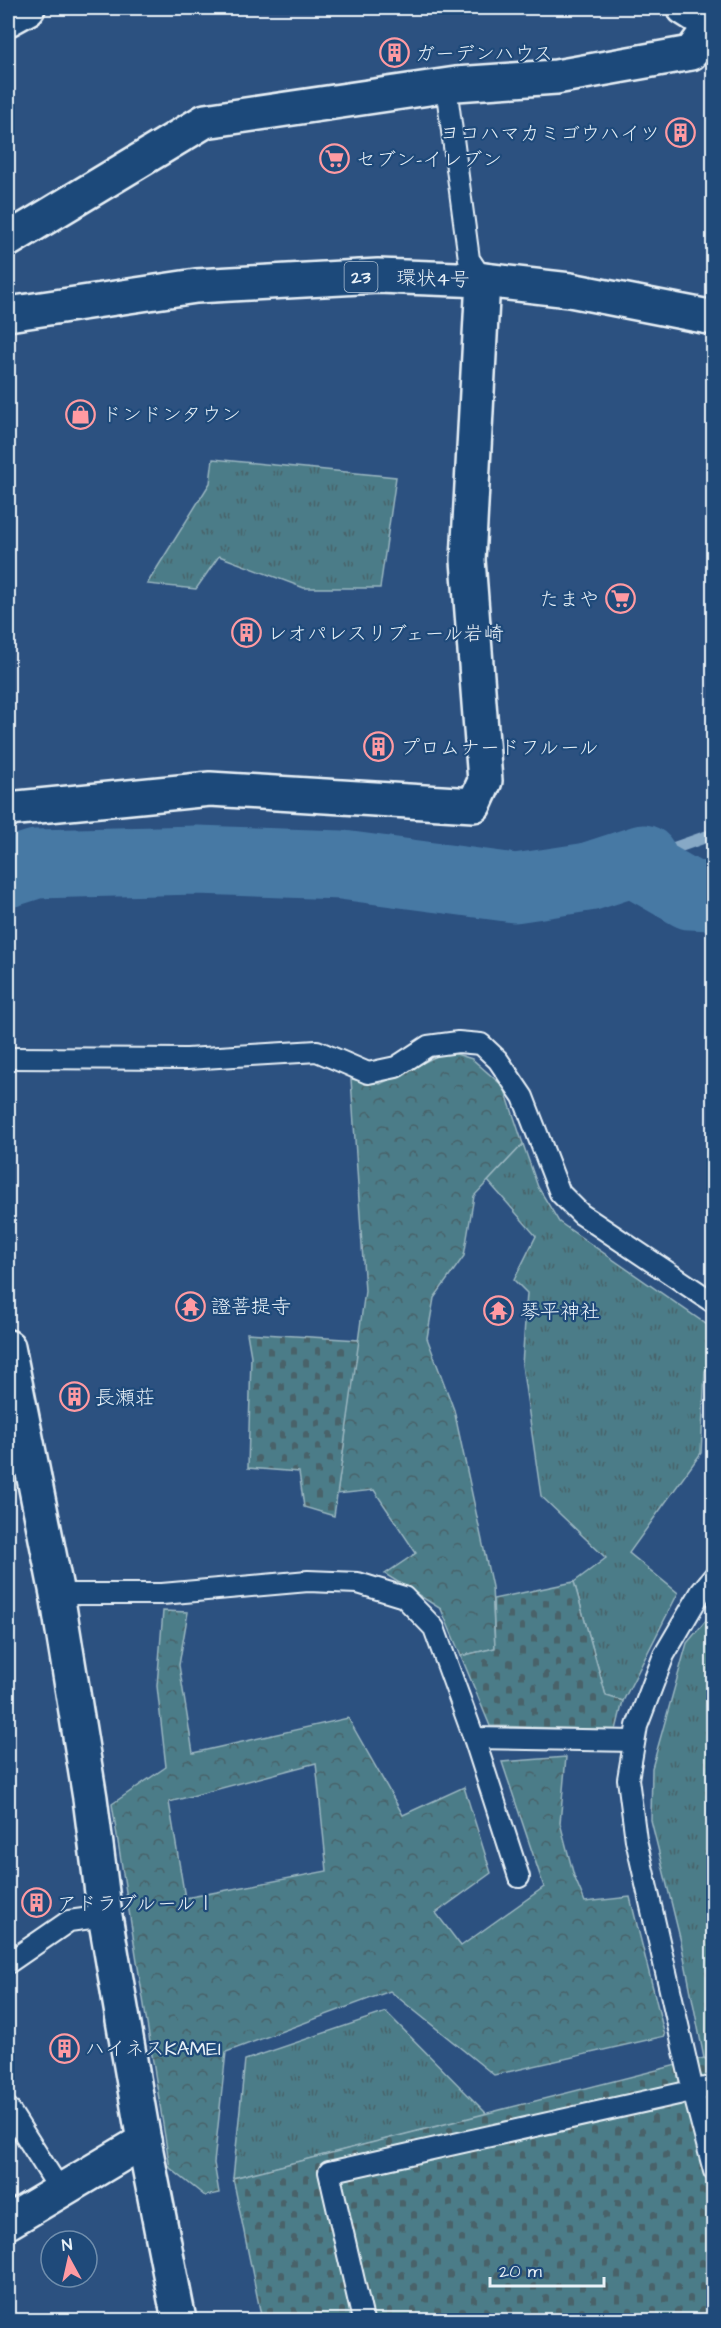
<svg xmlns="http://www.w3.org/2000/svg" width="721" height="2328" viewBox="0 0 721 2328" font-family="'Architects Daughter','Klee One',sans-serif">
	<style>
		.grass { fill: url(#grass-tufts); stroke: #9ab6c0; stroke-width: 1.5 }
		.forest { fill: url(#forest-crowns); stroke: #9ab6c0; stroke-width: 1.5; fill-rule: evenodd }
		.cemetery { fill: url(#cemetery-stones); stroke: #9ab6c0; stroke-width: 1.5 }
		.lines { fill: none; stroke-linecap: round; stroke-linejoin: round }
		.stream { stroke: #87a9c6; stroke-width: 12 }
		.river { stroke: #4779a4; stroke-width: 69 }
		.lane-casing { stroke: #e8f1f8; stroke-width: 24 }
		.street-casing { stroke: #e8f1f8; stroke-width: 38 }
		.primary-casing { stroke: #e8f1f8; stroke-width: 38 }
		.lane { stroke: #1f4a7a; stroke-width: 20 }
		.street { stroke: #1f4a7a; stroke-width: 33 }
		.primary { stroke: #1f4a7a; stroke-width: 33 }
		.labels { text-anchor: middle; stroke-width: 4.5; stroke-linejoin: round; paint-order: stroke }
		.shield { fill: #1f4a7a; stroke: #acbfd2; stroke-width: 1.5 }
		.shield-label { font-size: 18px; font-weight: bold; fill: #e8f1f8 }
		.poi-label { font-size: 20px; fill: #e8f1f8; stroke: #1f4a7a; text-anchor: start }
		.street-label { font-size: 20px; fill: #e8f1f8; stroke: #1f4a7a }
	</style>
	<defs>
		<pattern id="grass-tufts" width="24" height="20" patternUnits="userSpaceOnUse" patternTransform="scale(1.5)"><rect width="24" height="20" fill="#4b7c88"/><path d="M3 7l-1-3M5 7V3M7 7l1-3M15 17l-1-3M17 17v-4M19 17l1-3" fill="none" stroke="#486269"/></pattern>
		<pattern id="forest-crowns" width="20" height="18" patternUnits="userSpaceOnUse" patternTransform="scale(1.5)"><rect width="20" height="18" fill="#4b7c88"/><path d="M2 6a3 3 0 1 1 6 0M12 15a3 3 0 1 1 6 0" fill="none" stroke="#486269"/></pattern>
		<pattern id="cemetery-stones" width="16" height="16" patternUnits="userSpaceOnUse" patternTransform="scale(1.5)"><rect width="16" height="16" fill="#4b7c88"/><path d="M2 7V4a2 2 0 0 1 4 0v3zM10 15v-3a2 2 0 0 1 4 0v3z" fill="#486269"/></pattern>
	</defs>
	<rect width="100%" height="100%" fill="#2c5180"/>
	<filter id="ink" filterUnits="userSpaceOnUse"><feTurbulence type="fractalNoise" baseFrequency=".0167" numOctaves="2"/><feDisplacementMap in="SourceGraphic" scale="12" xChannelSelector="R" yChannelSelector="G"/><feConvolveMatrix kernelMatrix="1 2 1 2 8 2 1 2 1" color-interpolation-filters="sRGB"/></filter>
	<g filter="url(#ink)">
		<g class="grass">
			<polygon points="213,459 396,477 380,588 304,588 219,556 196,589 147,584 210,483"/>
			<polygon points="523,1144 538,1187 559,1222 713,1329 713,1363 705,1371 701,1453 629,1553 678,1593 623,1701 606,1696 574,1582 606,1558 541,1496 522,1365 527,1293 514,1280 536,1236 488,1181"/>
			<polygon points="713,1612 713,2064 704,2058 681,1942 651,1820 652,1768 687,1643"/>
			<polygon points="386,2012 487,2114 233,2178 245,2060"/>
		</g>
		<g class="forest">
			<polygon points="447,1051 472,1059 504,1087 523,1144 474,1196 464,1256 434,1298 427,1338 454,1410 492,1587 495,1648 461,1656 441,1609 385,1574 416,1553 374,1490 337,1494 365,1291 351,1079 380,1084"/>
			<path d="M 163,1611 L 188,1612 L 179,1665 L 193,1753 L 348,1718 L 403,1815 L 464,1787 L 491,1873 L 436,1913 L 461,1946 L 544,1887 L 502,1762 L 566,1757 L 560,1823 L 574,1876 L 585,1902 L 630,1897 L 665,2036 L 494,2075 L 390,1991 L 226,2052 L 214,2163 L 219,2193 L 205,2196 L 170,2168 L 112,1804 L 166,1767 L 157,1686 ZM 316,1763 L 327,1871 L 185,1898 L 169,1802 Z"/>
		</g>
		<g class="cemetery">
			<polygon points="247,1333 359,1340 334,1516 304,1507 299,1472 248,1468 251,1356"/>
			<polygon points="574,1582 606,1696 623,1701 616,1730 490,1726 461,1656 495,1648 493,1599"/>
			<polygon points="704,2058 714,2064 713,2320 262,2320 233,2178"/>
		</g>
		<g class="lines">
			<polyline class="stream" points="643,859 714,834"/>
			<polyline class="river" points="8,873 36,864 197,860 342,865 515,888 588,877 643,859 643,868 690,895 714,896"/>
			<defs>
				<g id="lane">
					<polyline points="446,86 469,259 483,280"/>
					<polyline points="8,1058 187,1059 317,1051 368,1073 396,1067 428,1046 458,1042 481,1044 498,1060 523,1097 560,1193 581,1214 714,1303"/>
					<polyline points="714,1576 701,1592 664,1655 637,1726 628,1779 636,1840 693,2091 714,2171"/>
					<polyline points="57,1594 162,1594 308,1581 358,1583 404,1597 434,1628 474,1738 519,1877"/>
					<polyline points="474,1738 634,1741"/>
					<polyline points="8,1963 69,1921 105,1916"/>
					<polyline points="8,2108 60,2190"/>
					<polyline points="363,2320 329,2172 714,2086"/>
				</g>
				<g id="street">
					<polyline points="684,8 714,27"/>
					<polyline points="8,19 28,8"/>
					<polyline points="8,240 205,121 456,84 556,77 691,53 711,26"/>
					<polyline points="8,809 210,789 474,805 485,781 468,560 483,280"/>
					<polyline points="8,1347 57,1594 90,1798 105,1916 144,2141 179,2320"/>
					<polyline points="8,2222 144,2141"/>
				</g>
				<polyline id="primary" points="8,314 196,286 378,276 483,280 570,290 714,318"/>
			</defs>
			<use href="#lane" class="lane-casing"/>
			<use href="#street" class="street-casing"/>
			<use href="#primary" class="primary-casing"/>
			<use href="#lane" class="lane"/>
			<use href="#street" class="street"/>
			<use href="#primary" class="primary"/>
		</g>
	</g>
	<defs>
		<symbol id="building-ring" viewBox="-11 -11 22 22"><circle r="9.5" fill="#1f4a7a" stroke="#ff9aa2" stroke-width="1.5"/><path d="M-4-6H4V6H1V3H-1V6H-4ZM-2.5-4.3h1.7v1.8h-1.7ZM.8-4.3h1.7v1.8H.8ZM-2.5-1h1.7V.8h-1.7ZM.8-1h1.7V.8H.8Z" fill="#ff9aa2"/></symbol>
		<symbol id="supermarket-ring" viewBox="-11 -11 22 22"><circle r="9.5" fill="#1f4a7a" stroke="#ff9aa2" stroke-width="1.5"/><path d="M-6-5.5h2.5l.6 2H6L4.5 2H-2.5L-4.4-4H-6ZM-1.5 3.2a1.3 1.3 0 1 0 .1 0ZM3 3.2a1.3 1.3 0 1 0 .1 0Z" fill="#ff9aa2"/></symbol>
		<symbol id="shop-ring" viewBox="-11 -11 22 22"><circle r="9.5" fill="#1f4a7a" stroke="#ff9aa2" stroke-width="1.5"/><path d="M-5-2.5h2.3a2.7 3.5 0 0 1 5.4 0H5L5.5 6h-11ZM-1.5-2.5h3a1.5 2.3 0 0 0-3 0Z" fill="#ff9aa2"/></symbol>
		<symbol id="temple-ring" viewBox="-11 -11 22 22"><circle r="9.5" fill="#1f4a7a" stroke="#ff9aa2" stroke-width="1.5"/><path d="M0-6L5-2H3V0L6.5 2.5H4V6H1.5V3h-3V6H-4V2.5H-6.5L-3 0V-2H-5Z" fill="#ff9aa2"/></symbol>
	</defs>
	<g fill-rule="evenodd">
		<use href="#building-ring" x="378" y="36" width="33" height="33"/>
		<use href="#building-ring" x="664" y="116" width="33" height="33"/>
		<use href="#supermarket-ring" x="318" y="142" width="33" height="33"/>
		<use href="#shop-ring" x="64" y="398" width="33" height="33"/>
		<use href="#supermarket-ring" x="604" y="582" width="33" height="33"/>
		<use href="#building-ring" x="230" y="616" width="33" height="33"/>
		<use href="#building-ring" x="362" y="730" width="33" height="33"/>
		<use href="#temple-ring" x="174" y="1290" width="33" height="33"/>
		<use href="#temple-ring" x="482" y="1294" width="33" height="33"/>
		<use href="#building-ring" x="58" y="1380" width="33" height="33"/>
		<use href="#building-ring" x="20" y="1886" width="33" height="33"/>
		<use href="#building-ring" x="48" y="2032" width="33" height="33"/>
	</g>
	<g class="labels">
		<rect class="shield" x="344.5" y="262" width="33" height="30" rx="4.5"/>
		<g class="shield-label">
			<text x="361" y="283">23</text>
		</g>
		<g class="poi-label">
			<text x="415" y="60">ガーデンハウス</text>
			<text x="660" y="140" text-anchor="end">ヨコハマカミゴウハイツ</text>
			<text x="356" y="166">セブン-イレブン</text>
			<text x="102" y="421">ドンドンタウン</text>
			<text x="599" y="606" text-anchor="end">たまや</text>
			<text x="267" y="640">レオパレスリブェール岩崎</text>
			<text x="400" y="754">プロムナードフルール</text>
			<text x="211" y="1313">證菩提寺</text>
			<text x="520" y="1318">琴平神社</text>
			<text x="95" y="1404">長瀬荘</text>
			<text x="57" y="1910">アドラブルールⅠ</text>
			<text x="85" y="2055">ハイネスKAMEI</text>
		</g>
		<g class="street-label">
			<text transform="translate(433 278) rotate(2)" y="7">環状4号</text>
		</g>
	</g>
	<rect width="721" height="2328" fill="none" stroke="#1f4a7a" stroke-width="30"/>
	<rect x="15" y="15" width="691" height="2298" fill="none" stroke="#e8f1f8" stroke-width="2" filter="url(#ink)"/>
	<g transform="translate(69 2259) rotate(352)"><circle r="28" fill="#1f4a7a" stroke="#6f8dac" stroke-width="1.5"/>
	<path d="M0-4.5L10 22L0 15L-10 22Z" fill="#ff9aa2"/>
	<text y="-9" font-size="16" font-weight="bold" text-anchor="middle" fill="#e8f1f8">N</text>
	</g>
	<path d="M490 2277v9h114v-9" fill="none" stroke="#e8f1f8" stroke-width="3"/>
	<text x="499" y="2277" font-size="18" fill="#e8f1f8" stroke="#1f4a7a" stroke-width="4.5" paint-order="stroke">20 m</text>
</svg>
